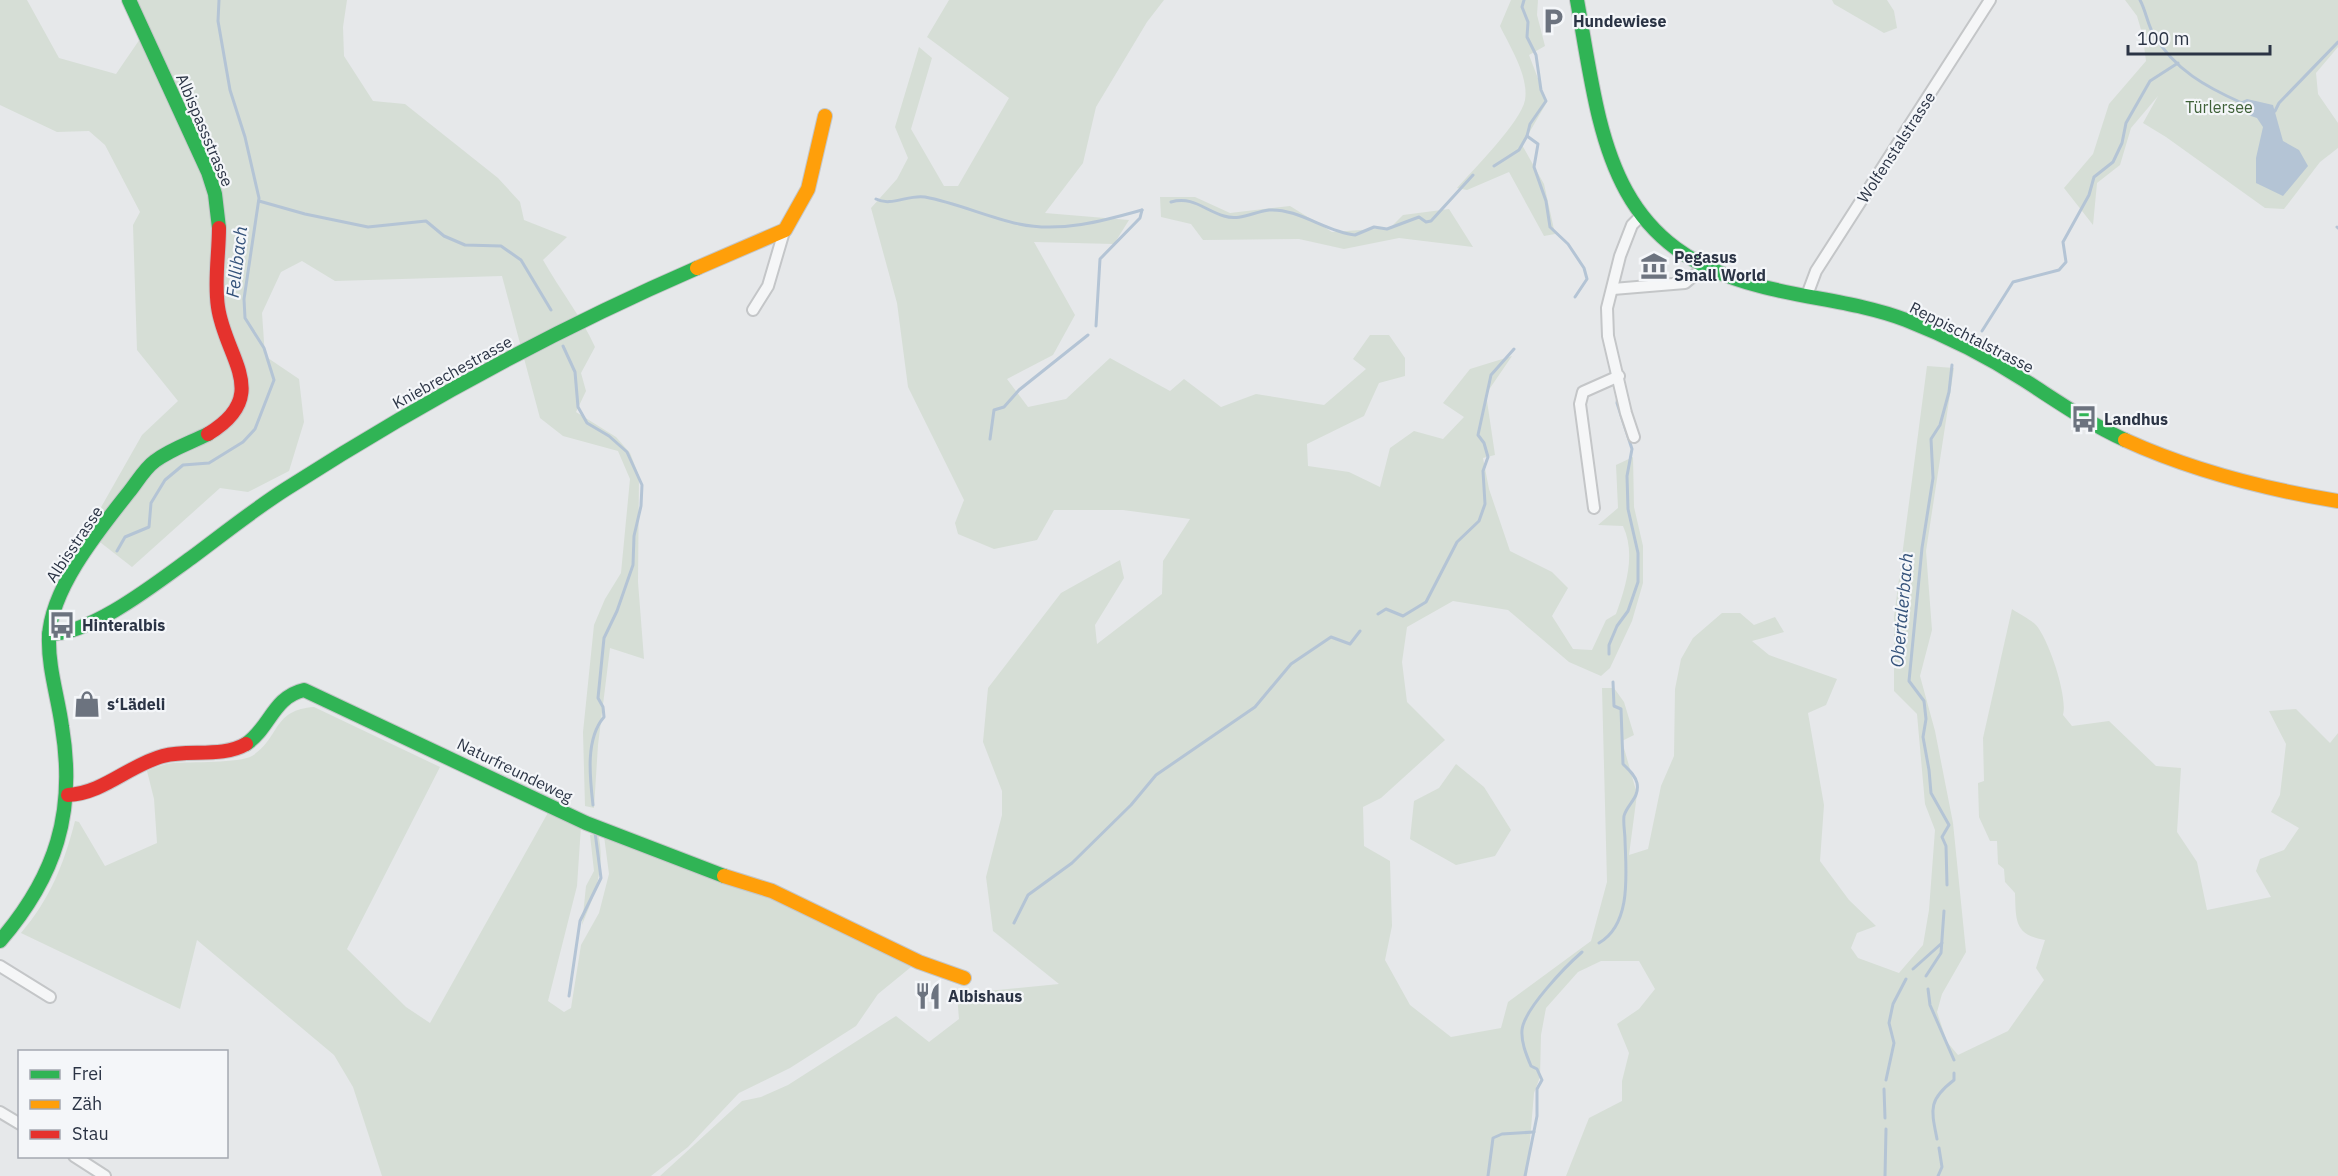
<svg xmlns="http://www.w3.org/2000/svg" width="2338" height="1176" viewBox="0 0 2338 1176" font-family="'IBM Plex Sans',sans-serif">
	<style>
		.green { fill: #d6ded6 }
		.water { fill: #b4c4d5 }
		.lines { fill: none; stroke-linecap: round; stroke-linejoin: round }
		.stream { stroke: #b4c4d5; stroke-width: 3 }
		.street-casing { stroke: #c4c6c8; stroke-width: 14 }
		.fast-casing { stroke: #c4c6c8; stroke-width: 16 }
		.slow-casing { stroke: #c4c6c8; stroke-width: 16 }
		.jam-casing { stroke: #c4c6c8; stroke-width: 16 }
		.street { stroke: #f5f6f7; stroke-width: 10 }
		.fast { stroke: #30b455; stroke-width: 14 }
		.slow { stroke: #ff9f0a; stroke-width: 14 }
		.jam { stroke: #e5322d; stroke-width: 14 }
		.labels { text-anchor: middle; stroke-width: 4.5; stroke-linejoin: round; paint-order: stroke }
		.poi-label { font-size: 16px; font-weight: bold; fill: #2b3445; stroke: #f4f6f9; text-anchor: start }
		.park-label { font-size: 16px; fill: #3f6138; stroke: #f4f6f9 }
		.street-label { font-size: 16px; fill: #2b3445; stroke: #f4f6f9 }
		.water-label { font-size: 18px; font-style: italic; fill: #34527a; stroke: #f4f6f9 }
	</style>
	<rect width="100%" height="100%" fill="#e6e8ea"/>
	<g class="green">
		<path d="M 0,0 L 27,0 L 59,58 L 116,74 L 142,36 L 125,0 L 347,0 L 343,27 L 344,56 L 373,101 L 405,104 L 498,178 L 520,202 L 524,220 L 567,237 L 543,260 C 560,290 581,316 595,347 L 581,373 L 586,391 L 576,412 L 616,437 L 630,453 L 639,476 L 638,582 L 644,659 L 610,648 L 598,745 L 594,808 L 585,806 L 583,732 L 594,625 L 605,599 L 621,573 L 630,479 L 618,451 L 563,436 L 540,418 L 502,276 L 335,281 L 302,261 L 281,272 L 262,313 L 265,356 L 299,379 L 304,422 L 289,471 L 248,492 L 220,488 L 132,567 L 87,532 L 142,435 L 178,401 L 137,350 L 133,225 L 140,212 L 105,145 L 89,131 L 57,132 L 0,105 Z"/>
		<path d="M 949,0 L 1164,0 L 1147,22 L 1096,107 L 1083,163 L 1045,213 L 1129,220 L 1114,244 L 1034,242 L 1075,315 L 1053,355 L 1007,379 L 1028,407 L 1066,399 L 1110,358 L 1170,391 L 1184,379 L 1221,407 L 1256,394 L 1324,405 L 1366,369 L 1353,359 L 1370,335 L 1389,335 L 1405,358 L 1405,376 L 1379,383 L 1364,416 L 1307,444 L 1308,466 L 1349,472 L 1380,487 L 1390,448 L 1414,431 L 1443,439 L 1464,417 L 1443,403 L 1470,369 L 1512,356 L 1486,394 L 1495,455 L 1483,458 L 1489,489 L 1510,551 L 1552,572 L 1568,588 L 1552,616 L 1573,649 L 1592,650 L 1606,620 L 1616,614 C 1626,586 1636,554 1623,526 L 1598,525 L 1618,508 L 1616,465 L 1633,457 L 1634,507 L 1643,546 L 1643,583 L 1632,621 L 1610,668 L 1601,676 L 1569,662 L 1508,610 L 1453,601 L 1407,627 L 1402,662 L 1407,702 L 1445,740 L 1381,798 L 1363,807 L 1364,846 L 1390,861 L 1392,926 L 1385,960 L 1410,1005 L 1451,1037 L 1501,1028 L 1508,1002 L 1591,941 L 1607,882 L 1602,688 L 1614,688 L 1624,702 L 1634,735 L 1622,741 L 1637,794 L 1629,855 L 1648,849 L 1661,786 L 1674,756 L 1675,689 L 1681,659 L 1693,638 L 1722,613 L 1740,613 L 1754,625 L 1775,617 L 1784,632 L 1752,641 L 1769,655 L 1837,679 L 1826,705 L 1808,713 L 1824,805 L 1820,861 L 1849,900 L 1876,926 L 1857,933 L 1851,948 L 1858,958 L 1899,973 L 1923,945 L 1929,910 L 1935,830 L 1925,804 L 1917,714 L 1894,691 L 1894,617 L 1927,366 L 1954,368 L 1926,551 L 1932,630 L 1920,676 L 1935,731 L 1953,823 L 1966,952 L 1942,994 L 1937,1012 L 1947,1042 L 1958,1055 L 2008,1031 L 2044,980 L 2036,968 L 2045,940 C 2014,935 2016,920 2015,893 L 2005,882 L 2004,869 L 1998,864 L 1997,841 L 1990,841 L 1979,817 L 1978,783 L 1984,781 L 1983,738 L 2012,609 C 2019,614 2030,619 2036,625 C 2049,640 2068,697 2063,715 L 2072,726 L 2109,721 L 2156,766 L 2181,768 L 2177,832 L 2197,862 L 2207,910 L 2271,897 L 2256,871 L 2260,859 L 2284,850 L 2299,828 L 2271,812 L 2280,795 L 2286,744 L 2269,711 L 2296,709 L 2330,743 L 2338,733 L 2338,1176 L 1566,1176 L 1589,1118 L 1622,1101 L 1622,1081 L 1629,1053 L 1617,1024 L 1639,1009 L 1655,989 L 1639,961 L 1601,961 L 1578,972 L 1546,1008 L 1541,1035 L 1540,1077 L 1534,1093 L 1527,1176 L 660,1176 L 742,1101 L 761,1097 L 788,1085 L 896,1016 L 929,1042 L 959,1019 L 957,994 L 1059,984 L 993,931 L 986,877 L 1002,815 L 1002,791 L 983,742 L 988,688 L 1061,593 L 1120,560 L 1124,578 L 1095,625 L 1097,644 L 1162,594 L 1163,561 L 1190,519 L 1123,510 L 1054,510 L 1037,540 L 994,549 L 958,534 L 955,523 L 964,500 L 908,387 L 897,303 L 871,208 L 897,179 L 908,158 L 895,127 L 919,47 L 932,58 L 911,129 L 944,186 L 958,186 L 1009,98 L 927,37 Z"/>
		<path d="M 1511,0 L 1538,0 L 1537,15 L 1545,46 L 1529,55 L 1547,102 L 1522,145 L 1544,184 L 1555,234 L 1544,236 L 1509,172 L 1467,190 L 1457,188 C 1473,170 1521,122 1525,100 C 1529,76 1510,47 1500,26 Z"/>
		<polygon points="1832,0 1887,0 1894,11 1897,28 1884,33 1834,4"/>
		<polygon points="2125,0 2338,0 2338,47 2316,73 2318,94 2338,123 2338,148 2320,162 2284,209 2265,208 2166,137 2143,123 2158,96 2131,128 2120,165 2097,183 2093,225 2064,188 2093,154 2109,104 2146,61 2143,38 2147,39 2142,33 2137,16"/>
		<polygon points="1160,197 1195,197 1230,213 1290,206 1332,232 1390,228 1403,215 1449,209 1473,247 1399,238 1344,249 1299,239 1203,240 1191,224 1161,217"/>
		<path d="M 314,707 L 440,767 L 347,949 L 406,1007 L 430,1023 L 550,809 L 581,826 L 577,886 L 548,1001 L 564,1012 L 571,1008 L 581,945 L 599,913 L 609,874 L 604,836 L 702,875 L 802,909 L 911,967 L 878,994 L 856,1026 L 790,1068 L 739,1093 L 688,1147 L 651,1176 L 382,1176 L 353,1087 L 334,1055 L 197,940 L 180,1009 L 21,933 C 50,899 64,864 75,821 L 79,822 L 105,866 L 157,843 L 154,799 L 147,771 C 156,767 164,764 173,763 C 190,762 240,763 252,756 C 281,737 272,710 314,707 Z"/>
		<polygon points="1456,764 1484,787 1511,830 1495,856 1456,865 1410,839 1414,801 1439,788"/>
		<path d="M 598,833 C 606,868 595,893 582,925 L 586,886 L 594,871 L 590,835 Z"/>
	</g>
	<polygon class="water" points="2247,99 2273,105 2283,141 2299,150 2308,166 2283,196 2256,183 2256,158 2263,127 2257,118 2245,114 2237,108 2240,102"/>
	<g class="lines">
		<g class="stream">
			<polyline points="1524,0 1522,7 1528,22 1527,37 1536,55 1541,90 1546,101 1530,124 1527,136 1538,144 1534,167 1546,201 1550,227 1568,244 1584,268 1587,279 1575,297"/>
			<path d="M 2140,0 C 2146,11 2148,26 2154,35 C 2175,70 2206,87 2242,103"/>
			<polyline points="2275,111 2279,103 2338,42"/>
			<polyline points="1494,166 1519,150 1527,136"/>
			<path d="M 876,199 C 891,207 909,194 925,197 C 957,203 987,217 1019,224 C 1060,233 1103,221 1142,210"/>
			<polyline points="259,201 305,214 368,227 426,221 444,236 465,245 501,246 521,260 551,310"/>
			<path d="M 1171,202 C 1193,196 1204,210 1224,216 C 1240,221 1253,212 1269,210 C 1298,208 1326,232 1355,235 L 1374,227 L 1387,229 L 1419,217 L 1426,222 L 1431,221 L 1473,175"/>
			<polyline points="2337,227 2338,228"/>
			<polyline points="1096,326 1100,259 1140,218 1142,210"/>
			<polyline points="1982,331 2013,282 2059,270 2066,262 2063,242 2089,195 2094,177 2113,162 2122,143 2126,123 2150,81 2178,63"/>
			<path d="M 563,346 L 575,372 L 578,407 L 587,423 L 609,436 L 627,452 L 642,485 L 641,506 L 634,536 L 633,565 L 617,611 L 604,638 L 598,698 L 603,707 L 604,717 C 585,739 590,778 593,805"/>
			<polyline points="990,439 994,410 1004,407 1019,390 1088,335"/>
			<polyline points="117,551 125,537 149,527 151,503 165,480 183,465 209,463 243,442 255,429 274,380 264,348 245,318 244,299 259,198 245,137 230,90 218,21 219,0"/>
			<polyline points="1378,614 1386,609 1403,616 1426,602 1457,542 1479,521 1485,504 1483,471 1488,457 1484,443 1478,435 1491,375 1514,349"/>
			<polyline points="1609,654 1609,645 1617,626 1628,611 1638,582 1638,553 1628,509 1627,476 1632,449 1617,403 1618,396"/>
			<polyline points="1947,885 1946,846 1942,837 1949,825 1931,793 1929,770 1923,737 1926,719 1924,701 1909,681 1922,548 1933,478 1931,439 1940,425 1949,392 1952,365"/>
			<polyline points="1014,923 1028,895 1072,863 1131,805 1156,775 1255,707 1291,664 1331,637 1350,644 1360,631"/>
			<path d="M 1599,943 C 1632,924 1626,873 1625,840 C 1625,833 1623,823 1624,816 C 1627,804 1640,798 1637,783 C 1635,775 1629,770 1623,764 L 1621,709 L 1614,706 L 1613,682"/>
			<polyline points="1913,969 1942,943"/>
			<polyline points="1926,976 1941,953 1944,911"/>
			<polyline points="1928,989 1930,1005 1954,1060"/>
			<polyline points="569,996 580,921 601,878 595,832"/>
			<polyline points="1886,1080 1894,1043 1889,1023 1893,1004 1906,979"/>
			<polyline points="1884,1089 1885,1118"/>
			<path d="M 1937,1139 C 1931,1109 1928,1100 1954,1080 L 1954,1073"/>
			<polyline points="1488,1176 1493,1138 1502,1134 1534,1132"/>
			<path d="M 1525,1176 L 1537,1116 L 1537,1089 L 1542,1080 L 1537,1069 L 1531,1066 C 1526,1054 1521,1042 1522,1030 C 1524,1009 1566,966 1582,952"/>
			<polyline points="1885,1176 1886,1129"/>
			<polyline points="1938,1176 1942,1167 1939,1148"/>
		</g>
		<defs>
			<g id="street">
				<polyline points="1613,289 1685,283 1703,268"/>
				<polyline points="1807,295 1816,271 1990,0"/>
				<polyline points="753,310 768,286 783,235"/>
				<polyline points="1634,437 1626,413 1608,336 1607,308 1620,256 1632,225 1641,216"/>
				<polyline points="1594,508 1580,404 1583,392 1619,376"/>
				<polyline points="0,966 50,997"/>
				<polyline points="0,1112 20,1124"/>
				<polyline points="74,1156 105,1176"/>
			</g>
			<g id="fast">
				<polyline points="129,0 208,172 215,194 219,228"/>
				<path d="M 1577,0 C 1601,133 1606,247 1760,286 C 1808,299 1859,302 1906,320 C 1947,336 1987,356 2024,380 C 2057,401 2088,423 2125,440"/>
				<path d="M 49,634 C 92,634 155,584 191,558 C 222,535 253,510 286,489 C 417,405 554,330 697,268"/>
				<path d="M 246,744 C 270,728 273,697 304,690 L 586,823 L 724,876"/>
				<path d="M 0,941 C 56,876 76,812 62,727 C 58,697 48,668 49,637 C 51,588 99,530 129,492 C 137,482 145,468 155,461 C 171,449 190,443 208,434"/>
			</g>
			<g id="slow">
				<polyline points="697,268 785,230 808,189 825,116"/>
				<path d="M 2125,440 C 2193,471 2264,489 2338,501"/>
				<polyline points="724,876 772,891 919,962 964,978"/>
			</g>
			<g id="jam">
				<path d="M 208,434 C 273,395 225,358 218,307 C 214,281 219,254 219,228"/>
				<path d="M 68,795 C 104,793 129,765 163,756 C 189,749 222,758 246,744"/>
			</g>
		</defs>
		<use href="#street" class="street-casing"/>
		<use href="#fast" class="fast-casing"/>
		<use href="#slow" class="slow-casing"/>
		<use href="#jam" class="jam-casing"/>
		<use href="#street" class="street"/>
		<use href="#fast" class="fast"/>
		<use href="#slow" class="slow"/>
		<use href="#jam" class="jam"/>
	</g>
	<defs>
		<symbol id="parking-bare" viewBox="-9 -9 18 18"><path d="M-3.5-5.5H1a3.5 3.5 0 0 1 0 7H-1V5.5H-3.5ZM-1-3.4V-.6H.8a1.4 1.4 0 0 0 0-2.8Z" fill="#6c737f" stroke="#f4f6f9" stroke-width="2.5" paint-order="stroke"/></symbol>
		<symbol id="museum-bare" viewBox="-9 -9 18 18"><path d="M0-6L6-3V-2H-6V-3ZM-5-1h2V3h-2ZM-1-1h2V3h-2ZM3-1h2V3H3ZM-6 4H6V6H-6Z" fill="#6c737f" stroke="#f4f6f9" stroke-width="2.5" paint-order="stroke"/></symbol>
		<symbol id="bus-bare" viewBox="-9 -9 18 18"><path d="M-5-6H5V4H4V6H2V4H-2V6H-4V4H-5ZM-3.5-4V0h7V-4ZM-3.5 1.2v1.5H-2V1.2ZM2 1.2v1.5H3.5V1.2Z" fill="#6c737f" stroke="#f4f6f9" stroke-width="2.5" paint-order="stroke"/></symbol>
		<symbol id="shop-bare" viewBox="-9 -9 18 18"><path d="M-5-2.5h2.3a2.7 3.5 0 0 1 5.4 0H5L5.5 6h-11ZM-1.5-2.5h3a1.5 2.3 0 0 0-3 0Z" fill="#6c737f" stroke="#f4f6f9" stroke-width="2.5" paint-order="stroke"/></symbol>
		<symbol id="restaurant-bare" viewBox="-9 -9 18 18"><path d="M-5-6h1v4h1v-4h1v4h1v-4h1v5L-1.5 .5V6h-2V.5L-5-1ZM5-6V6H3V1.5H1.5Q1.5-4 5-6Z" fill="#6c737f" stroke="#f4f6f9" stroke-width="2.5" paint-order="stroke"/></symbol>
	</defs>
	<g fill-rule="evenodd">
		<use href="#parking-bare" x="1534" y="2" width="38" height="38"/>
		<use href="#museum-bare" x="1635" y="247" width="38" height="38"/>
		<use href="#bus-bare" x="2065" y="400" width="38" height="38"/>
		<use href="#bus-bare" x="43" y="606" width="38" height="38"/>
		<use href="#shop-bare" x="68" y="685" width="38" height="38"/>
		<use href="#restaurant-bare" x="909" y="977" width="38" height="38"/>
	</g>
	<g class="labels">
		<g class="poi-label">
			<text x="1573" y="27">Hundewiese</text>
			<text x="1674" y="263">Pegasus<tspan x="1674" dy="18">Small World</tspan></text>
			<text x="2104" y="425">Landhus</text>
			<text x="82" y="631">Hinteralbis</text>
			<text x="107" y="710">s‘Lädeli</text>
			<text x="948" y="1002">Albishaus</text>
		</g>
		<g class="park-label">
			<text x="2219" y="113">Türlersee</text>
		</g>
		<g class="street-label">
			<text transform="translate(205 130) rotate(67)" y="6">Albispassstrasse</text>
			<text transform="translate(1896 147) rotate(-57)" y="6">Wolfenstalstrasse</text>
			<text transform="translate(1972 337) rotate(27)" y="6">Reppischtalstrasse</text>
			<text transform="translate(452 372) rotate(-29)" y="6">Kniebrechestrasse</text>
			<text transform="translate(74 544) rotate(-56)" y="6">Albisstrasse</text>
			<text transform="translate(515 770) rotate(26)" y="6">Naturfreundeweg</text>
		</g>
		<g class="water-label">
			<text transform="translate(237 262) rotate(-83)" y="6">Fellibach</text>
			<text transform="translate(1902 610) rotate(-85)" y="6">Obertalerbach</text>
		</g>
	</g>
	<rect x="18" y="1050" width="210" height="108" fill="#f4f6f9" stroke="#a4a8b1" stroke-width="1.5"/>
	<rect x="30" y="1070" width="30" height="9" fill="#30b455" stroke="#a4a8b1" stroke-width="1.5"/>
	<text x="72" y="1080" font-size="18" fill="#2b3445">Frei</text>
	<rect x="30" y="1100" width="30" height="9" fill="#ff9f0a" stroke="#a4a8b1" stroke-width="1.5"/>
	<text x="72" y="1110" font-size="18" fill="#2b3445">Zäh</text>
	<rect x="30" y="1130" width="30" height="9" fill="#e5322d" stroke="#a4a8b1" stroke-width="1.5"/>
	<text x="72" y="1140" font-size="18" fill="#2b3445">Stau</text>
	<path d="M2128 45v9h142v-9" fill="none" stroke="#2b3445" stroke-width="3"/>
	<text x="2137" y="45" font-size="18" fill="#2b3445" stroke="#f4f6f9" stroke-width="4.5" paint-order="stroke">100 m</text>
</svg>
